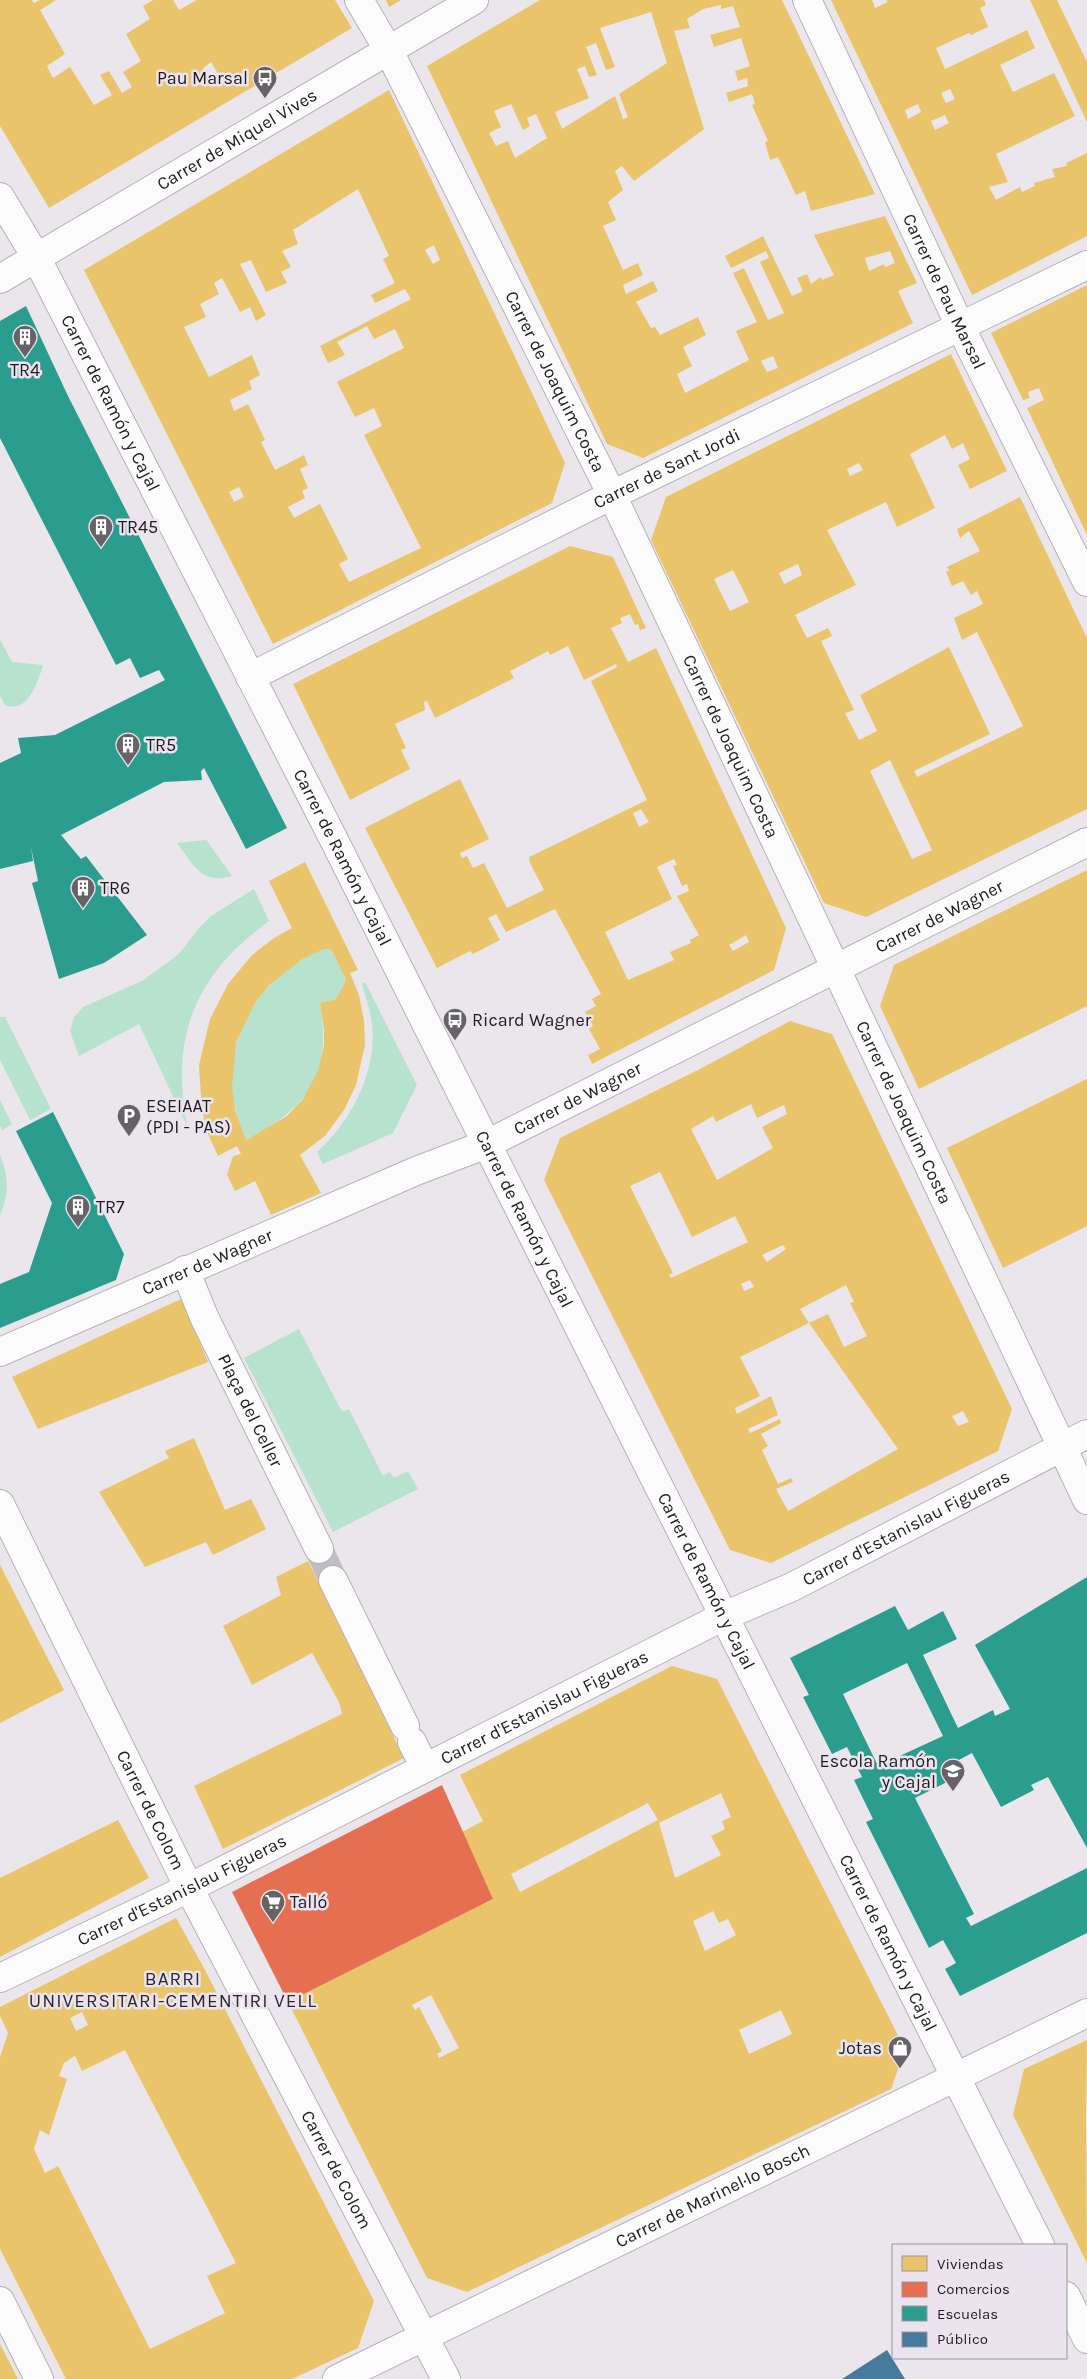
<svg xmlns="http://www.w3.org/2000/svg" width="1087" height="2379" viewBox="0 0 1087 2379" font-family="Karla,sans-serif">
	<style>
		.green { fill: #b7e2ce }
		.homes { fill: #e9c46a; fill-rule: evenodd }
		.shops { fill: #e76f51 }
		.schools { fill: #2a9d8f; fill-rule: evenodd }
		.public { fill: #457b9d }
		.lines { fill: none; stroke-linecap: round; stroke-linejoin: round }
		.minor-tunnel { stroke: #c1bec3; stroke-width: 28; stroke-dasharray: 28 14; stroke-linecap: butt }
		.minor-casing { stroke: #b4b1b5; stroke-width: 30 }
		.minor { stroke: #fcfbfc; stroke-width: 28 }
		.labels { text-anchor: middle; stroke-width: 5; stroke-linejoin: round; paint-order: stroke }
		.poi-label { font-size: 18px; fill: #1f1c20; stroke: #ebe4ee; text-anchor: start }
		.street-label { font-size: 18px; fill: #1f1c20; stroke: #ebe4ee }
		.neighbourhood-label { font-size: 19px; letter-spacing: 1px; fill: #2d2830; stroke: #ebe4ee }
	</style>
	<rect width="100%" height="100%" fill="#eae6ec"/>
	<g class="green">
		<path d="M 0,640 L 12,662 L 43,665 C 38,682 28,714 5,705 L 0,696 Z"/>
		<path d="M 207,840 L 207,841 L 232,876 C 201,885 194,865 177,843 Z"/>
		<path d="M 254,889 L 269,921 C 195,975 170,1036 187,1126 L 139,1024 L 79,1056 L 70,1031 L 74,1017 L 83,1007 L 142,981 L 179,954 L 198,929 L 211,916 Z"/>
		<path d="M 324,949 L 331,949 L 346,980 L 336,999 L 320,1003 C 332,1077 309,1106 246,1140 C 243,1130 238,1121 236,1111 C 221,1062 243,1006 281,974 C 294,963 309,956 324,949 Z"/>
		<path d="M 365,982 L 417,1085 L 393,1133 L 323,1164 L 317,1152 C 352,1121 380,1067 371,1018 C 369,1006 365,995 362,984 Z"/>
		<polygon points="0,1017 5,1017 51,1109 30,1120 0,1060"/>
		<polygon points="0,1100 12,1124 2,1130 0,1126"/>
		<path d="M 0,1155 C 9,1178 9,1192 0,1216 Z"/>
		<polygon points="299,1329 342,1412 349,1409 383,1476 390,1472 394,1478 408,1471 418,1489 333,1532 244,1358"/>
	</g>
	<g class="homes">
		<path d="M 0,0 L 32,0 L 34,3 L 40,0 L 56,0 L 40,10 L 65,54 L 47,66 L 53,78 L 70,67 L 94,105 L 112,95 L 100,75 L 109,71 L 122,93 L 132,87 L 123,72 L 141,61 L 126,34 L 150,19 L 143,6 L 153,0 L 173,0 L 179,10 L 197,0 L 335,0 L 352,28 L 49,208 L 0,126 ZM 211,62 L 220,77 L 211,82 L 203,68 Z"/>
		<polygon points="386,0 401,0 389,7"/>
		<path d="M 540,0 L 782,0 L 875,194 L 811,211 L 805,191 L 796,195 L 778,157 L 770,160 L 765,142 L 768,141 L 752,105 L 755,104 L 752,94 L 729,102 L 726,93 L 748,86 L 747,78 L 738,81 L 735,71 L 750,66 L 741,38 L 714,47 L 710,35 L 740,27 L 733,6 L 721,9 L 721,5 L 703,9 L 687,19 L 690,28 L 674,31 L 704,129 L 634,181 L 622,166 L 615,171 L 623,190 L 608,202 L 616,220 L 603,226 L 623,270 L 638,263 L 643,275 L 623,285 L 626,294 L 653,281 L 658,291 L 636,302 L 651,328 L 655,327 L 660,335 L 698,317 L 706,335 L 683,347 L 692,366 L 677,374 L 685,393 L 749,360 L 736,331 L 757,322 L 733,273 L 744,268 L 768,320 L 784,313 L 760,262 L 769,258 L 766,251 L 731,268 L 725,256 L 763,236 L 792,296 L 803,291 L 797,278 L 807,274 L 811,284 L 821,277 L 822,280 L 834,275 L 814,235 L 885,216 L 917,283 L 898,291 L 913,323 L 643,458 L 607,444 L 427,66 ZM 651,12 L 667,63 L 619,94 L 628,117 L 623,119 L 615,96 L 562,129 L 555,112 L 589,98 L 577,69 L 585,66 L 589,77 L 597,75 L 586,47 L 596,43 L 606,70 L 615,67 L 600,28 ZM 511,104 L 523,130 L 530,126 L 527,118 L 536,114 L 547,138 L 515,158 L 508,141 L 496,146 L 489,133 L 501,127 L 494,111 ZM 890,251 L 895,263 L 885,267 L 884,264 L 869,271 L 865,258 ZM 773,356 L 778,368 L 767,372 L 761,361 Z"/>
		<path d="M 831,0 L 872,0 L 875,8 L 888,2 L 886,0 L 984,0 L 986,5 L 980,8 L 988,27 L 971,35 L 969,33 L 936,48 L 945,69 L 1027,30 L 1035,48 L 1000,65 L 1013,92 L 1054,73 L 1075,116 L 996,154 L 1008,182 L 989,187 L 996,200 L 1020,187 L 1022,192 L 1035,186 L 1034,183 L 1055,177 L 1052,169 L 1067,166 L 1066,163 L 1087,153 L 1087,236 L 972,295 ZM 950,89 L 955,99 L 946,103 L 941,93 ZM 918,104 L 921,112 L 908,119 L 905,110 ZM 945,115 L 949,123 L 935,130 L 931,121 Z"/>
		<polygon points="1030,0 1057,0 1087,62 1087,122"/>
		<path d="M 389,90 L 565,463 L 552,503 L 273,644 L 84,270 ZM 358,189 L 389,256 L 383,259 L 395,283 L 371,295 L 375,303 L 405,289 L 411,299 L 320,346 L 328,363 L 345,355 L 337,342 L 367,326 L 374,339 L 395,329 L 404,348 L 337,382 L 355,417 L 374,408 L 382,426 L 364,435 L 421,548 L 349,582 L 339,564 L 348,559 L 320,504 L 294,518 L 288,507 L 305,498 L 302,491 L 308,488 L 300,469 L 308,465 L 304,455 L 275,470 L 261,442 L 265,440 L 248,404 L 234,411 L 230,400 L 252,389 L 249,381 L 260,375 L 252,355 L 209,377 L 184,327 L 206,317 L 200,304 L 219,294 L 214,283 L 222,278 L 240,312 L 250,307 L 256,321 L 266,315 L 240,264 L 251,260 L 266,292 L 287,283 L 281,272 L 291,267 L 282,251 L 298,244 L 293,230 ZM 434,245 L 440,260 L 433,264 L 425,250 ZM 239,487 L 244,497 L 234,502 L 229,492 Z"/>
		<polygon points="1087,285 1087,535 1027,408 1044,400 1039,388 1028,392 1030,398 1023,400 991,333"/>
		<path d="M 951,354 L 1007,471 L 970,489 L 958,465 L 970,459 L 963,443 L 952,449 L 945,435 L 910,454 L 935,508 L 897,527 L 886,502 L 827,530 L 856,585 L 795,615 L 807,638 L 828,628 L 832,636 L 821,641 L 854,710 L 845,713 L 859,740 L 877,731 L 860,695 L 949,647 L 990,734 L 914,771 L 917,777 L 1023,726 L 977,632 L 962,640 L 954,618 L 983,604 L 977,591 L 971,595 L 963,581 L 952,586 L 946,572 L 949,570 L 947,567 L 980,551 L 969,531 L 960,538 L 957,529 L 1020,497 L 1087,638 L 1087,809 L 866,917 L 824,903 L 651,540 L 666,497 ZM 859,463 L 863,470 L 850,476 L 847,469 ZM 798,564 L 802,575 L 784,584 L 779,573 ZM 733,570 L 749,602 L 730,611 L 714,579 ZM 890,760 L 932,850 L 912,859 L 870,771 Z"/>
		<path d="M 570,546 L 613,557 L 646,628 L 640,630 L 638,624 L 635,625 L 630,614 L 620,618 L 622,623 L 611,628 L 628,662 L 656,648 L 786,928 L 774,970 L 592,1064 L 588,1055 L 600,1049 L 589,1029 L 593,1026 L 585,1012 L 596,1006 L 592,999 L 601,994 L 555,909 L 506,932 L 496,914 L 488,918 L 500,940 L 473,954 L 470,951 L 437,968 L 365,828 L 460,779 L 489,839 L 460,853 L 462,858 L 467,856 L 473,868 L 484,863 L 507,908 L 544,890 L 530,863 L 529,857 L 647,800 L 591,681 L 617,667 L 616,664 L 584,680 L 568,646 L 550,655 L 548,651 L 510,671 L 514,678 L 435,718 L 427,701 L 424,702 L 425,710 L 395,724 L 406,748 L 401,750 L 410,769 L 350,800 L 293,684 ZM 641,809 L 649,822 L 639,827 L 633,813 ZM 674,859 L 677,865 L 673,866 L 682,886 L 687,884 L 689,891 L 677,896 L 699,935 L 690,940 L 691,943 L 670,952 L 674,960 L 628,980 L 605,932 L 672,899 L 657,867 ZM 746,935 L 749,942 L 733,951 L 729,945 Z"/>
		<path d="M 305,862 L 358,970 L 350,973 L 359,995 L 364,1021 L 365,1045 L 356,1085 L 344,1110 L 325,1136 L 300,1155 L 321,1193 L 271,1215 L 255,1181 L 235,1191 L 227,1175 L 233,1156 L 241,1154 L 237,1146 L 218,1156 L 208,1134 L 202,1111 L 199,1065 L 210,1019 L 228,984 L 252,955 L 274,938 L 292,928 L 269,881 ZM 324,949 L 331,949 L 346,980 L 336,999 L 320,1003 L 324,1030 L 324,1045 L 318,1071 L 303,1099 L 287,1116 L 246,1140 L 235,1110 L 232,1087 L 236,1042 L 255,1003 L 269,985 L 301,960 Z"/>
		<polygon points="1087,870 1087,1006 919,1089 880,1006 894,965"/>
		<path d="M 790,1021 L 832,1034 L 1012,1409 L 998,1451 L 771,1563 L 730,1550 L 544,1180 L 560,1138 L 700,1069 ZM 751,1104 L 757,1118 L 784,1105 L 787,1114 L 762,1127 L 773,1148 L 717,1180 L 691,1129 L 713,1116 L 716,1122 ZM 660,1172 L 692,1237 L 735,1216 L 748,1242 L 671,1278 L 669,1275 L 673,1273 L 630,1186 ZM 783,1245 L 786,1249 L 767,1262 L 762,1255 ZM 750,1280 L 754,1287 L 744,1291 L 741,1284 ZM 846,1285 L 854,1302 L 850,1303 L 867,1336 L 844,1347 L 828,1314 L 809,1323 L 898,1449 L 788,1511 L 776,1489 L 793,1482 L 791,1478 L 778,1484 L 762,1450 L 768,1446 L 761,1434 L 781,1423 L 780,1419 L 750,1433 L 748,1429 L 778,1415 L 771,1396 L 737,1414 L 735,1408 L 760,1396 L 740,1357 L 809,1323 L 800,1309 ZM 963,1411 L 969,1422 L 958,1426 L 952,1416 Z"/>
		<polygon points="1087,1079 1087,1226 1003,1268 947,1148"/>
		<polygon points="181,1299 208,1362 38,1429 12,1377"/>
		<polygon points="194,1438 225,1510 251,1499 266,1529 213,1555 206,1542 145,1567 99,1492 169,1458 165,1451"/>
		<polygon points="308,1561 404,1758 223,1849 194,1786 342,1714 339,1702 312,1653 252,1685 223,1626 281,1595 276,1577"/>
		<polygon points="0,1565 64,1690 0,1723"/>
		<path d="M 672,1666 L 717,1679 L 905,2049 L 891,2089 L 467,2292 L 427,2278 L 288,2002 L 493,1899 L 462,1832 L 483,1821 L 460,1775 ZM 721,1793 L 731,1817 L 722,1821 L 725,1829 L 711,1836 L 721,1855 L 675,1878 L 659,1823 ZM 648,1803 L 658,1820 L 520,1892 L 511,1874 ZM 713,1911 L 719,1923 L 728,1919 L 736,1935 L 705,1951 L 693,1921 ZM 431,1995 L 459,2048 L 439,2058 L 437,2054 L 442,2051 L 419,2007 L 415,2010 L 412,2005 ZM 781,2010 L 792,2034 L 749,2054 L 739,2030 Z"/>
		<polygon points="118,1820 149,1878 0,1957 0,1878"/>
		<path d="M 176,1918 L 204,1968 L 374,2301 L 358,2348 L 292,2379 L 66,2379 L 0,2249 L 0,2057 L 8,2033 L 0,2016 L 0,2007 ZM 82,2012 L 88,2025 L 76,2031 L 70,2018 ZM 125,2050 L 236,2263 L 207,2276 L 225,2313 L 150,2349 L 58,2166 L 45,2173 L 34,2149 L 40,2130 L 49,2135 L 67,2079 L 59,2076 L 64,2063 L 75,2056 L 82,2071 Z"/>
		<polygon points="1087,2040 1086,2118 1087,2263 1013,2115 1024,2069"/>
		<polygon points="0,2344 18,2379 0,2379"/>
	</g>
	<polygon class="shops" points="442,1785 493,1899 288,2002 232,1892"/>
	<g class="schools">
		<polygon points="26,306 68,396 287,828 246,849 204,768 201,771 202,780 164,782 61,835 81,859 86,856 147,935 104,963 59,979 32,883 38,881 31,847 33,861 0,869 0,763 21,753 18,738 55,735 165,680 159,670 140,678 130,658 116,665 0,438 0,321"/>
		<polygon points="53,1112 124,1254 116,1280 0,1328 0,1284 29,1272 52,1203 16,1131"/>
		<path d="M 1087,1577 L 1087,1848 L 1048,1777 L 1031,1785 L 1034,1790 L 1001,1807 L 972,1753 L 955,1762 L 961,1775 L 915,1798 L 974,1914 L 966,1918 L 971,1926 L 1087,1868 L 1087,1933 L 960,1996 L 945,1969 L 956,1963 L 943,1940 L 929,1948 L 866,1822 L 873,1819 L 854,1780 L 862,1777 L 847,1747 L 832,1754 L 803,1697 L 809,1695 L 790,1658 L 895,1606 L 908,1630 L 943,1611 L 957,1639 L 923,1655 L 958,1728 L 993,1710 L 995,1716 L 1010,1709 L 975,1645 ZM 907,1663 L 943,1736 L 878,1766 L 843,1694 Z"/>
	</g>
	<polygon class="public" points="887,2350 905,2379 842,2379"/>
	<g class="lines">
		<polyline class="minor-tunnel" points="319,1549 333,1580"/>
		<defs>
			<g id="minor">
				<path id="s1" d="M 359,0 L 389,51 L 612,495 L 1087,1500"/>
				<path id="s2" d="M 807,0 L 960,326 L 1087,582"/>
				<path id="s3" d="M 0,197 L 36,257 L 333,838 L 1040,2245"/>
				<path id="s4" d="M 0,279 L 474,0"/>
				<path id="s5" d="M 250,677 L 612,495 L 1087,265"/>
				<path id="s6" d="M 185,1270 L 205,1319 L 319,1549"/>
				<path id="s7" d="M 0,1352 L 416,1171 L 487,1144 L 1087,842"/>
				<path id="s8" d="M 0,1504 L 189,1888 L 446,2379"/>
				<polyline points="333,1580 405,1726"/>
				<polyline points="412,1742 425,1768"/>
				<path id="s9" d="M 0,1978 L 189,1888 L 724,1616 L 792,1587 L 1087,1434"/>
				<polyline points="1066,2296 1087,2339"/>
				<polyline points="0,2301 39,2379"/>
				<path id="s10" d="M 337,2379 L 1087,2013"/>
			</g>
		</defs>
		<use href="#minor" class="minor-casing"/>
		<use href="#minor" class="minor"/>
	</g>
	<defs>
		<symbol id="bus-pin" viewBox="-11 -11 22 30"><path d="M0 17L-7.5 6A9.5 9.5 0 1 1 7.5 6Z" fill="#666367" stroke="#ebe4ee"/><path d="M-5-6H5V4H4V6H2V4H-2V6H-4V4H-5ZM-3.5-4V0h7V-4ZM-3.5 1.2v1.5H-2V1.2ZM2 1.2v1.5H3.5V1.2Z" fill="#fff"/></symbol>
		<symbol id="building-pin" viewBox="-11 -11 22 30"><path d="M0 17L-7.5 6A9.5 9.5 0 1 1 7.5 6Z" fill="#666367" stroke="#ebe4ee"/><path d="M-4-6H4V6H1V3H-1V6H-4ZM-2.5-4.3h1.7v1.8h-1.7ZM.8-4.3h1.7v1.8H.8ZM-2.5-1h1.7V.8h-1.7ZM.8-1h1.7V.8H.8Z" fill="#fff"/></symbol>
		<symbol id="parking-pin" viewBox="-11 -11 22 30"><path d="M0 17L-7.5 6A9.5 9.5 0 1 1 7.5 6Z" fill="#666367" stroke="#ebe4ee"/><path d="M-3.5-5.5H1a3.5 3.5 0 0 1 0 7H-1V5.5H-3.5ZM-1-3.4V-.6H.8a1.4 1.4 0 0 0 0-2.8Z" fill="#fff"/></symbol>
		<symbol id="school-pin" viewBox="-11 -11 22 30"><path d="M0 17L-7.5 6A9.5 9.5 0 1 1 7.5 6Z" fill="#666367" stroke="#ebe4ee"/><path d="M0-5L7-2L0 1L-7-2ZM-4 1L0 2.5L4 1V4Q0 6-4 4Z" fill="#fff"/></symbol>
		<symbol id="supermarket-pin" viewBox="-11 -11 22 30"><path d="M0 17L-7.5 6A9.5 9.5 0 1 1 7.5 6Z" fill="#666367" stroke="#ebe4ee"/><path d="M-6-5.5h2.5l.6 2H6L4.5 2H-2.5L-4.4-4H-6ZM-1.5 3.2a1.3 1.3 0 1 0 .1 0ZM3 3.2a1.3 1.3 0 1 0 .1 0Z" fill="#fff"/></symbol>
		<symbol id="shop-pin" viewBox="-11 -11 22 30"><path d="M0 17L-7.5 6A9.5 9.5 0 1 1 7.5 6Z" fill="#666367" stroke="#ebe4ee"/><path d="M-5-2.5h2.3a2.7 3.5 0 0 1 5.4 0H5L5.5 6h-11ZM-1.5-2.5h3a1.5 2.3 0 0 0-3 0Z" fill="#fff"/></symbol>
	</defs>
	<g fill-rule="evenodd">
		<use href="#bus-pin" x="251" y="64" width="28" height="38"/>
		<use href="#building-pin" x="11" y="323" width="28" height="38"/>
		<use href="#building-pin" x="87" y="513" width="28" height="38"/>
		<use href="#building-pin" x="114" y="731" width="28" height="38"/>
		<use href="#building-pin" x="69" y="874" width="28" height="38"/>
		<use href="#bus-pin" x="441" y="1006" width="28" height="38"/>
		<use href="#parking-pin" x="115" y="1102" width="28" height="38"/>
		<use href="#building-pin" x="64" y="1193" width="28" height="38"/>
		<use href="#school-pin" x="939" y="1757" width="28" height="38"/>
		<use href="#supermarket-pin" x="259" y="1888" width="28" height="38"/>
		<use href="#shop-pin" x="886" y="2034" width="28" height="38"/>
	</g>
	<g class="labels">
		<g class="poi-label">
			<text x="248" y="84" text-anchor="end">Pau Marsal</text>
			<text x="25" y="376" text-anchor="middle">TR4</text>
			<text x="118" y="533">TR45</text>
			<text x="146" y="751">TR5</text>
			<text x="100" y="894">TR6</text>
			<text x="472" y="1026">Ricard Wagner</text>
			<text x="146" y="1112">ESEIAAT<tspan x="146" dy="21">(PDI - PAS)</tspan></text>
			<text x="96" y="1213">TR7</text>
			<text x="936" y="1767" text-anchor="end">Escola Ramón<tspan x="936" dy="21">y Cajal</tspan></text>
			<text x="290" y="1908">Talló</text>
			<text x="882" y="2054" text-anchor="end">Jotas</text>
		</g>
		<g class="street-label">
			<text dy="6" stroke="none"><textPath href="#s4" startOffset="275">Carrer de Miquel Vives</textPath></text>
			<text dy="6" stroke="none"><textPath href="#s2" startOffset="322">Carrer de Pau Marsal</textPath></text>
			<text dy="6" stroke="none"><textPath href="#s1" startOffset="429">Carrer de Joaquim Costa</textPath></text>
			<text dy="6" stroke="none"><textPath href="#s3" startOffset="234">Carrer de Ramón y Cajal</textPath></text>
			<text dy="6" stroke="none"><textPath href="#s5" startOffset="466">Carrer de Sant Jordi</textPath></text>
			<text dy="6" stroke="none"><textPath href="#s1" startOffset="834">Carrer de Joaquim Costa</textPath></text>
			<text dy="6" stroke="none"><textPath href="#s3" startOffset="744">Carrer de Ramón y Cajal</textPath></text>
			<text dy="6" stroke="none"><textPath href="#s7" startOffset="1036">Carrer de Wagner</textPath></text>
			<text dy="6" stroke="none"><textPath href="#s7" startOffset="631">Carrer de Wagner</textPath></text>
			<text dy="6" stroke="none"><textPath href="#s1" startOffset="1239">Carrer de Joaquim Costa</textPath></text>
			<text dy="6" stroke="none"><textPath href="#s3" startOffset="1149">Carrer de Ramón y Cajal</textPath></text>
			<text dy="6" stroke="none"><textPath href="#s7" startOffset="226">Carrer de Wagner</textPath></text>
			<text dy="6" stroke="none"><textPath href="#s6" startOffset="155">Plaça del Celler</textPath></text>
			<text dy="6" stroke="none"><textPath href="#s9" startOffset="1012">Carrer d'Estanislau Figueras</textPath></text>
			<text dy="6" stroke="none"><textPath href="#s3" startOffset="1554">Carrer de Ramón y Cajal</textPath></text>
			<text dy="6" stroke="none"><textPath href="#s9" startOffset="608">Carrer d'Estanislau Figueras</textPath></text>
			<text dy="6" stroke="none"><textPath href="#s8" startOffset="341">Carrer de Colom</textPath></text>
			<text dy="6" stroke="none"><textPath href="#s9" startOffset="202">Carrer d'Estanislau Figueras</textPath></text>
			<text dy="6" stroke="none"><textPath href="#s3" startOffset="1959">Carrer de Ramón y Cajal</textPath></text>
			<text dy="6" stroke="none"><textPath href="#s8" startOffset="746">Carrer de Colom</textPath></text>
			<text dy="6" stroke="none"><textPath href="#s10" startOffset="418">Carrer de Marinel·lo Bosch</textPath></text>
		</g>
		<g class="neighbourhood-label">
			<text x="173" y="1985">BARRI<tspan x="173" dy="22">UNIVERSITARI-CEMENTIRI VELL</tspan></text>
		</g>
	</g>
	<rect x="892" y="2244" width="175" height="115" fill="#ebe4ee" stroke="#99949c"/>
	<rect x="902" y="2256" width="25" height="15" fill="#e9c46a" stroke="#99949c"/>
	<text x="937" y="2269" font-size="15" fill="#1f1c20">Viviendas</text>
	<rect x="902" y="2282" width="25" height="15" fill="#e76f51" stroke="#99949c"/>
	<text x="937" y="2294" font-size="15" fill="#1f1c20">Comercios</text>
	<rect x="902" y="2306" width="25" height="15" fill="#2a9d8f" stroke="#99949c"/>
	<text x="937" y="2319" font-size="15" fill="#1f1c20">Escuelas</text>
	<rect x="902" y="2332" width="25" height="15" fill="#457b9d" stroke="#99949c"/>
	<text x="937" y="2344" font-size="15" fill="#1f1c20">Público</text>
</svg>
